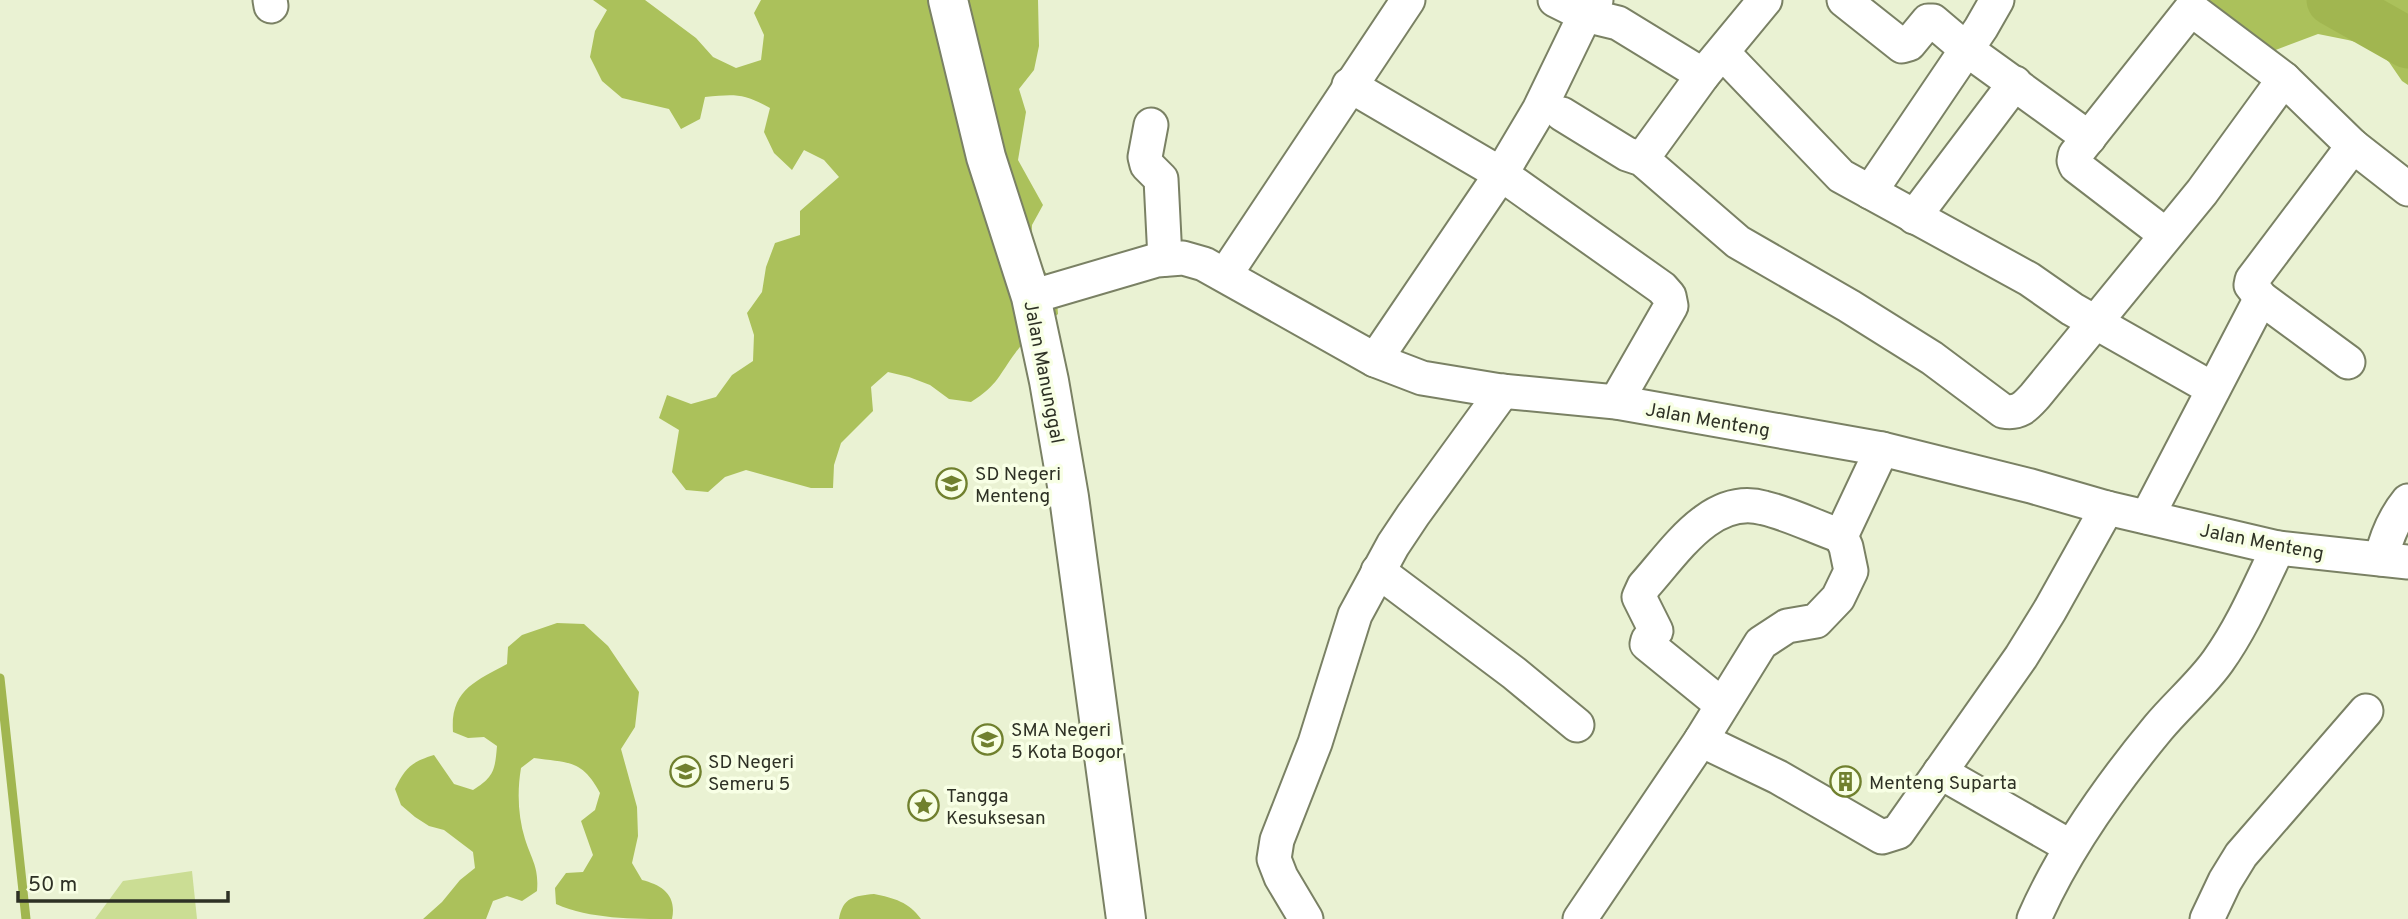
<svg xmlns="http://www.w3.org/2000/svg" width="2408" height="919" viewBox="0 0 2408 919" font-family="Overpass,sans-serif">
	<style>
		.green { fill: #cbdd94 }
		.forest { fill: #abc15b }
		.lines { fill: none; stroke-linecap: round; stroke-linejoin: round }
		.stream { stroke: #a1b650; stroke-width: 9 }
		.river { stroke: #a1b650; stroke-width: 51 }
		.street-casing { stroke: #7a8164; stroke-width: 37 }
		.secondary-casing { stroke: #7a8164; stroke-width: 42 }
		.street { stroke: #fff; stroke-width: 33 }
		.secondary { stroke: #fff; stroke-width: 38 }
		.labels { text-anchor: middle; stroke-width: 7; stroke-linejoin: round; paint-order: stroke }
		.street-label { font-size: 19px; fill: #2e3125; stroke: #f8ffe5 }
		.poi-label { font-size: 19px; fill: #2e3125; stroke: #f8ffe5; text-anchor: start }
	</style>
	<rect width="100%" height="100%" fill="#eaf2d3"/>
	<polygon class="green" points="192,871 197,919 95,919 123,881"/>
	<g class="forest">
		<path d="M 593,0 L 645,0 L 696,38 L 713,57 L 736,68 L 761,60 L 764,35 L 754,13 L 761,0 L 1038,0 L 1039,46 L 1034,70 L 1019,89 L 1026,112 L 1018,160 L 1043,205 L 1032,225 L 1031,248 L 1056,290 L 1058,314 C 1045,326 1026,338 1016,352 C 998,376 999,384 971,402 L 949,399 L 930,385 L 909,377 L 888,372 L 871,387 L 873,411 L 841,443 L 834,465 L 833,488 L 811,488 L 746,470 L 725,477 L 708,492 L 686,490 L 672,472 L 679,430 L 659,418 L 667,395 L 691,404 L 716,397 L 732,375 L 753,361 L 754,335 L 747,313 L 762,292 L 766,267 L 775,243 L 800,235 L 800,211 L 839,177 L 824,160 L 804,150 L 792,170 L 774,153 L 764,132 L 770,108 C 743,93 735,94 705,97 L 700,119 L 681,129 L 669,109 L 622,98 L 602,81 L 590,57 L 595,31 L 607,10 Z"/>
		<polygon points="2208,0 2408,0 2408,85 2402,81 2389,62 2372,46 2348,40 2318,34 2273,51 2215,8"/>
		<path d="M 557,623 L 584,624 L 608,646 L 639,692 L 635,727 L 621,749 L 637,807 L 638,836 L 632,863 L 642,880 C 662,885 677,895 672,919 C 633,919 590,919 556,904 L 555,888 L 566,873 L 583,872 L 593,855 L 581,821 L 595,810 L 600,793 C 582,759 568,763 534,758 L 521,768 C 517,792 518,816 525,839 C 532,861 539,867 537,891 L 522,901 L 507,896 L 493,901 L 486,919 L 423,919 L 442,902 L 460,880 L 475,868 L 473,852 L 444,830 L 429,826 L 415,817 L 401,805 L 395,789 C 405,768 411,762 434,755 L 454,784 L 473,790 C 494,777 495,770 497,746 L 484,737 L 468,738 L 453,732 C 450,690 476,681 507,664 L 508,647 L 522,635 Z"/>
		<path d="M 874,894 C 894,898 909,902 921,919 L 839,919 C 843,897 854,896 874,894 Z"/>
	</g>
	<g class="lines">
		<polyline class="stream" points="0,678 26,919"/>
		<polyline class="river" points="2332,0 2408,43"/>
		<defs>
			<g id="street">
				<polyline points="270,0 271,6"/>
				<polyline points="1555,0 1585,15 1618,23 1703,75"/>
				<polyline points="1844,0 1902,46 1909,44 1928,21 1933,21 1966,49 2089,138"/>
				<polyline points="1723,53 1841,176 2029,279 2072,309 2213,389"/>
				<polyline points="1349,85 1501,174 1662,288 1669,296 1671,306 1616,402"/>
				<path d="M 1562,114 L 1627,154 L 1642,159 L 1738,242 L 1849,306 L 1932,358 L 2003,411 C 2019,414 2025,407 2035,396 L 2202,192 L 2284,79"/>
				<polyline points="1151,125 1145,157 1147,165 1161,179 1165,259"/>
				<polyline points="1642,159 1703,75 1765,0"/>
				<polyline points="1870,192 1981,28 1997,0"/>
				<polyline points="1914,217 2015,83"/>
				<polyline points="2166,235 2076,166 2074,161 2075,155 2191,9 2284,79 2353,146 2408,189"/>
				<polyline points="1225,275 1408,0"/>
				<polyline points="1031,297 1157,260 1183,258 1204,264 1375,360 1422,378 1501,391 1616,402 1882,449 2031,486 2107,508 2278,548 2408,562"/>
				<polyline points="1375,360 1501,174 1539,110 1585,15 1596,0"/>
				<polyline points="2348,362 2261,298 2251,285 2252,280 2353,146"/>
				<polyline points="2147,517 2261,298"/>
				<polyline points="1841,536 1882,449"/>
				<path d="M 2381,559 C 2386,538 2394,518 2408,501"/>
				<polyline points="1378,571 1514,673 1577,725"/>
				<path d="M 1722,705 L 1647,644 L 1648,640 L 1656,631 L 1639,597 L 1644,586 C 1674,553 1711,493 1764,508 C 1790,514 1815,527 1841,536"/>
				<polyline points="1701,740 1778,777 1882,837 1898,832 2021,657 2050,610 2107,508"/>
				<polyline points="1940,772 2071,847"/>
				<polyline points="1306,919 1281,877 1274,859 1277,840 1315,743 1355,615 1393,545 1413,515 1503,391"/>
				<polyline points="1580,919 1701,740 1761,643 1787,626 1816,621 1838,598 1851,571 1846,547 1841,536"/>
				<path d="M 2034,919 C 2064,850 2110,786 2158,728 C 2177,705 2201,685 2218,661 C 2243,626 2259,587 2278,548"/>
				<polyline points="2207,919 2225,881 2241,855 2366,711"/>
			</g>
			<polyline id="secondary" points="948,0 986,157 1031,297 1049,381 1069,497 1126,919"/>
		</defs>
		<use href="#street" class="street-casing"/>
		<use href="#secondary" class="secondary-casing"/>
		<use href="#street" class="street"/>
		<use href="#secondary" class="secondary"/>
	</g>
	<defs>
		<symbol id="school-ring" viewBox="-11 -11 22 22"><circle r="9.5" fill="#f8ffe5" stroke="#70802e" stroke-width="1.5"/><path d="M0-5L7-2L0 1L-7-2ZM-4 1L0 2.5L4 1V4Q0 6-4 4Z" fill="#70802e"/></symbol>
		<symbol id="building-ring" viewBox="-11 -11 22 22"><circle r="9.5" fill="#f8ffe5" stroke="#70802e" stroke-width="1.5"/><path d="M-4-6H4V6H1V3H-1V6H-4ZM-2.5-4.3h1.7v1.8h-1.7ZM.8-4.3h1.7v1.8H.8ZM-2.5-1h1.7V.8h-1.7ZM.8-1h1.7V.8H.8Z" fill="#70802e"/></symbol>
		<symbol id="sight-ring" viewBox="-11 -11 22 22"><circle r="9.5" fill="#f8ffe5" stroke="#70802e" stroke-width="1.5"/><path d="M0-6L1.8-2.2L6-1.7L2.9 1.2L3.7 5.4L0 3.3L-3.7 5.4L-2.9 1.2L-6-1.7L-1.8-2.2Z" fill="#70802e"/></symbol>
	</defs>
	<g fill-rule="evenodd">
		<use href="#school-ring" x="934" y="466" width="35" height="35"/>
		<use href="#school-ring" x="970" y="722" width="35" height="35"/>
		<use href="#school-ring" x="668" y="754" width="35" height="35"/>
		<use href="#building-ring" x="1828" y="764" width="35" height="35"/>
		<use href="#sight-ring" x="906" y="788" width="35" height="35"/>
	</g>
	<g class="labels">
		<g class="street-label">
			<text transform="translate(1045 372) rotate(79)" y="7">Jalan Manunggal</text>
			<text transform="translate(1708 419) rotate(10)" y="7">Jalan Menteng</text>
			<text transform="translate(2262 541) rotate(11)" y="7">Jalan Menteng</text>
		</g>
		<g class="poi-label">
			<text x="975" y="480">SD Negeri<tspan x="975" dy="22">Menteng</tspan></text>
			<text x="1011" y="736">SMA Negeri<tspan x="1011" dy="22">5 Kota Bogor</tspan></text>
			<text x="708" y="768">SD Negeri<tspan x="708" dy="22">Semeru 5</tspan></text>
			<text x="1869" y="789">Menteng Suparta</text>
			<text x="946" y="802">Tangga<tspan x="946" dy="22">Kesuksesan</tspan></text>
		</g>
	</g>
	<path d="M18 891v10h210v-10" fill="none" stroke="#2e3125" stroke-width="3.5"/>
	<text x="28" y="891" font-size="21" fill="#2e3125" stroke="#f8ffe5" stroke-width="5" paint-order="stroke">50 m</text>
</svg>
